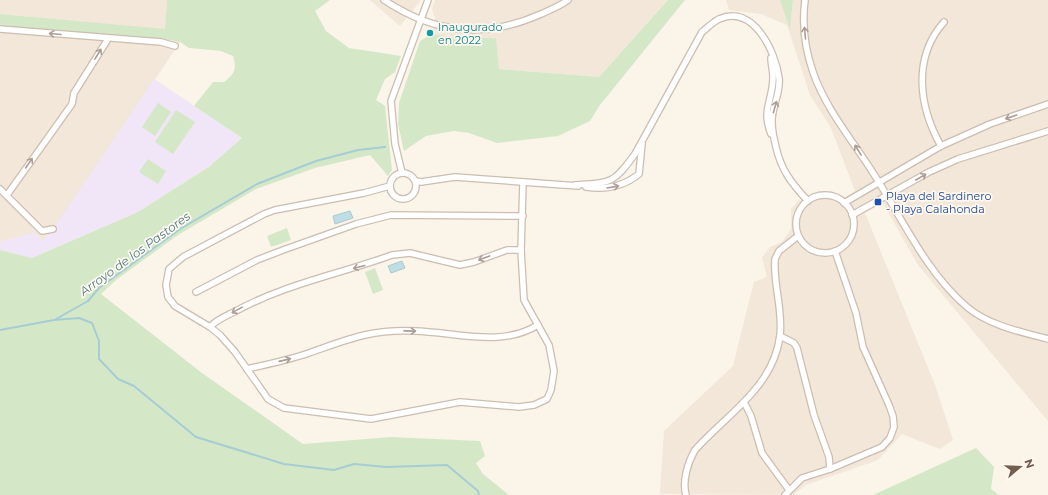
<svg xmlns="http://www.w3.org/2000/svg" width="1048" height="495" viewBox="0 0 1048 495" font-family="Montserrat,sans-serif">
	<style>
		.residential { fill: #f2e7d8 }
		.education { fill: #f1e5f8 }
		.green { fill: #d4e8c8 }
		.water { fill: #bfdde3; stroke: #a6ccd4 }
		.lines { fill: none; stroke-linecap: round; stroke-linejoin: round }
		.stream { stroke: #a6ccd4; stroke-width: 2 }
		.street-casing { stroke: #ccbdb0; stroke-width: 8 }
		.street { stroke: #fff; stroke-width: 5.5 }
		.oneway { stroke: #ac9d95 }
		.culture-dot { fill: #0f9aa8; stroke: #fef8ef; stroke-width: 1.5 }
		.transit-dot { fill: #1a4fb4; stroke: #fef8ef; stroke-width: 1.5 }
		.labels { text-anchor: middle; stroke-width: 3.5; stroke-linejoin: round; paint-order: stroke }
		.culture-label { font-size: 11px; fill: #0d838f; stroke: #fef8ef; text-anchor: start }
		.transit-label { font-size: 11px; fill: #164399; stroke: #fef8ef; text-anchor: start }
		.water-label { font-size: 12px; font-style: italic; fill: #4a7a85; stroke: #fef8ef }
	</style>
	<rect width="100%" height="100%" fill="#fbf4e9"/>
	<g class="residential">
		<polygon points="0,0 167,0 165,30 0,14"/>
		<polygon points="370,0 421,0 400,26"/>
		<polygon points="435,0 668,0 599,77 499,69 462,38 432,34 435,19 432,9"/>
		<polygon points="726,0 780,0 790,30 793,0 1048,0 1048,421 918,265 883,203 865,213 935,385 953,440 940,449 902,434 878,460 806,485 793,495 660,494 664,431 733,366 754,282 767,277 762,258 770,247 782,242 791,229 791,209 799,200 826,191 844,198 855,191 831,128 810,95 787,25 761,14 729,10"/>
		<polygon points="0,26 180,42 60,221 42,241 35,232 0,242"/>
	</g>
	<polygon class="education" points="154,79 242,138 217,161 138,212 32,258 0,250 0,242 35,232 42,241 53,229"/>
	<g class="green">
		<path d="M 167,0 L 330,0 L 315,11 L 326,31 L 349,48 L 401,56 L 395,72 L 385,79 L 376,100 L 385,106 L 392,170 L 388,176 L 370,155 L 315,168 L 256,189 L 178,235 L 116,280 L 101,294 L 202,373 L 303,444 L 391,437 L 480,441 L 485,456 L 476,463 L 483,474 L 509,495 L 0,495 L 0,250 L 32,258 L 138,212 L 210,166 L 242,138 L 194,106 L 213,82 L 224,82 C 235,73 237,69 233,56 L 221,51 L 189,48 L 180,42 L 164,39 L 0,26 L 0,14 L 165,29 Z"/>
		<polygon points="668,0 685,0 600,105 590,121 558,136 497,143 469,133 454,131 426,136 404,151 398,124 399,103 420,41 432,34 462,38 496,38 499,69 599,77"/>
		<polygon points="780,0 793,0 790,30"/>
		<polygon points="158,103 171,112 155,136 142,127"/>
		<polygon points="176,110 195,122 173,154 155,142"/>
		<polygon points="148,159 166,171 158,184 139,172"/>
		<polygon points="287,228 291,240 271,247 267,236"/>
		<polygon points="375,268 383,290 373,294 365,272"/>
		<polygon points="976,448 994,467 991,489 999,495 873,495"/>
	</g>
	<g class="water">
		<polygon points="350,211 353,218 335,224 333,216"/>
		<polygon points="402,261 405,268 391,273 388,266"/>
	</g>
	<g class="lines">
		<g class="stream">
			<polyline points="56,319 88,301 99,288 180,229 257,184 316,161 358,150 385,147"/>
			<polyline points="0,330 54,320 79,318 92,323 99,341 99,359 118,379 134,386 196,437 284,464 334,470 354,464 386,467 447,465 478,491 479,495"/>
		</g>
		<defs>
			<g id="street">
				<path d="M 384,0 C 435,34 485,39 541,14 C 550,10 560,6 568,0"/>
				<path d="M 805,0 C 802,23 805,49 813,72 C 826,110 854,142 875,176 C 903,220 926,272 967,307 C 988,325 1021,332 1048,339"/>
				<polyline points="0,29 161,42 175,46"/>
				<path d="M 771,58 C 771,64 773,71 773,77 C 773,101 761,109 771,134"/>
				<path d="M 941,146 C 919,107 912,58 944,22"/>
				<circle cx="403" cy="186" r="13"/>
				<polyline points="402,173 395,144 391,101 428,0"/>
				<polyline points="416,181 421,182 455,177 578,186"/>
				<path d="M 575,185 C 611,183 613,184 635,154 L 702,32 C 707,28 713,22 719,19 C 753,4 775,50 779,78 C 781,94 771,107 772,123 C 772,130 774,139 776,147 C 781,170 792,184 808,201"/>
				<polyline points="390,186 364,193 275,210 264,214 183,257 169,269 166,285 168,297 175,306 210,327 220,335 235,352 268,399 284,408 371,419 460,402 519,407 534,405 547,399 551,390 554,371 549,345 524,300 521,250 523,182"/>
				<path d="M 586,187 C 606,190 623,187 639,174 L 642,144"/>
				<polyline points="0,189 42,231 53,229"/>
				<polyline points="7,195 72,104 74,93 108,39"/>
				<circle cx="825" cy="224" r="29"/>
				<polyline points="844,203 941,146 990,124 1048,104"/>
				<polyline points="852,215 929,172 958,159 1048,131"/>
				<polyline points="196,292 257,260 283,250 356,224 391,215 523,216"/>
				<path d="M 210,327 C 216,320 226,316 234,312 C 285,284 337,275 392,255 L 410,253 L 460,265 L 474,262 L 507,250 L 521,250"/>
				<polyline points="780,336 794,343 797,348 814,415 829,457 830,469"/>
				<path d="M 247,369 C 268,364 289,360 309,353 C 349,339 371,329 415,331 C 455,332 501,348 538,325"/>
				<polyline points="744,402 751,416 762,453 789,490"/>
				<path d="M 686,495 C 682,481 688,462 695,450 C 727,414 774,387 780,335 C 783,309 773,284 775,259 L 779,251 L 798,236"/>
				<polyline points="785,495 802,478 830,469 882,447 890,438 894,427 893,416 889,405 863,347 856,313 835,251"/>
			</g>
		</defs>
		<use href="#street" class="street-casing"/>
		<use href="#street" class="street"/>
	</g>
	<defs><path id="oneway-shaft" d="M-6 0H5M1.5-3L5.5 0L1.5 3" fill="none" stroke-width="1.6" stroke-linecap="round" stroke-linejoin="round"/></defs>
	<g class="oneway">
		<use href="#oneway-shaft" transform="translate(805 33) rotate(-95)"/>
		<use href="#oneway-shaft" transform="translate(55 34) rotate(-175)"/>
		<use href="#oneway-shaft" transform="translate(98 54) rotate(-58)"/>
		<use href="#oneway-shaft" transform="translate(775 107) rotate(-74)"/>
		<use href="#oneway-shaft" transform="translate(1011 117) rotate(161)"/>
		<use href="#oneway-shaft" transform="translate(858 150) rotate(-122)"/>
		<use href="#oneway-shaft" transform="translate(29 163) rotate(-56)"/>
		<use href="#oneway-shaft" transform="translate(921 177) rotate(-30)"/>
		<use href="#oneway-shaft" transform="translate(613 187) rotate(-10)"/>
		<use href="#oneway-shaft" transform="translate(484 258) rotate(160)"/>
		<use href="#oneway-shaft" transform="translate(359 267) rotate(165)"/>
		<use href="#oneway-shaft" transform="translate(237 310) rotate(151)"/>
		<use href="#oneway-shaft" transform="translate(410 331) rotate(1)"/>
		<use href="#oneway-shaft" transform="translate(285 360) rotate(-13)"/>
	</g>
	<circle class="culture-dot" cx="430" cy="33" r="4"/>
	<rect class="transit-dot" x="874" y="198" width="8" height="8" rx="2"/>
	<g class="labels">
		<g class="culture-label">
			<text x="438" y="31">Inaugurado<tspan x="438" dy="13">en 2022</tspan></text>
		</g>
		<g class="transit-label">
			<text x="886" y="200">Playa del Sardinero<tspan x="886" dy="13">- Playa Calahonda</tspan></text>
		</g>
		<g class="water-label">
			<text transform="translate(135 254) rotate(-36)" y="4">Arroyo de los Pastores</text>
		</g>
	</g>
	<g transform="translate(1020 467) rotate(71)" stroke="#fef8ef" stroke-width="3" paint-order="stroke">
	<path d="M0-3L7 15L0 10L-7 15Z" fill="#745c4e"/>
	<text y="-6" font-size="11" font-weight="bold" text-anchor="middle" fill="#745c4e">N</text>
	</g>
</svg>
